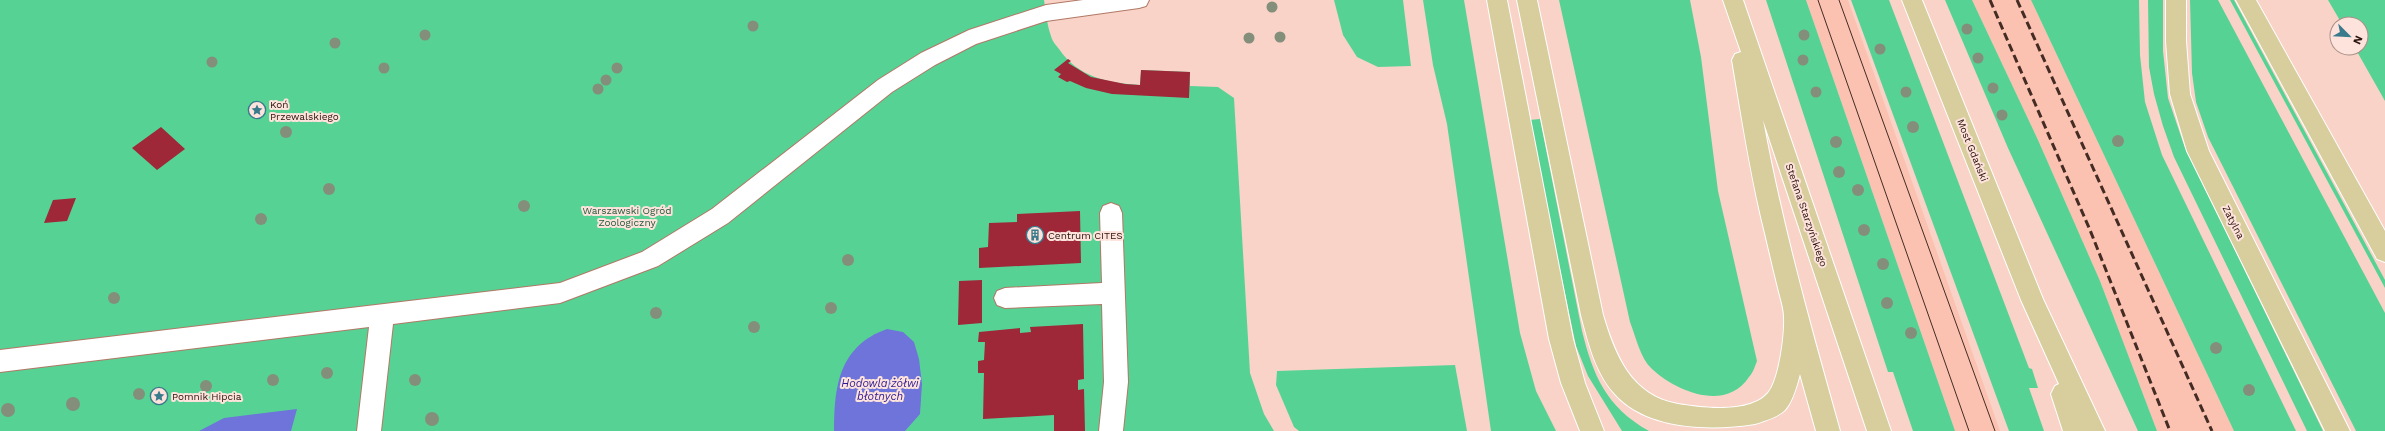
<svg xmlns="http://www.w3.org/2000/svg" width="2385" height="431" viewBox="0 0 2385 431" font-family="'Work Sans',sans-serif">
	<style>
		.built { fill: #fbc2b1 }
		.green { fill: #56d394 }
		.water { fill: #6e74da }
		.building { fill: #9e2738 }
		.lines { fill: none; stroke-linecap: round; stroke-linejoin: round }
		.minor-casing { stroke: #b17866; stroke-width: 2 }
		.major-casing { stroke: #fff; stroke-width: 2 }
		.minor { fill: #fff; fill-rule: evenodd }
		.major { fill: #d7cd9d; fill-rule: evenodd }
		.tram { stroke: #442c24; stroke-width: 1 }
		.rail { stroke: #442c24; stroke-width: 3; stroke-dasharray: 8 4; stroke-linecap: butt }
		.tree { fill: #838f7b }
		.labels { text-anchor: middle; stroke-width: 4; stroke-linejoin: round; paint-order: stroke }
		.poi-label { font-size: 10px; fill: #28120b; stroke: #fde3db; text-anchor: start }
		.street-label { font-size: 10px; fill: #28120b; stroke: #fde3db }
		.park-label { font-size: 10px; fill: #22573c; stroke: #fde3db }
		.water-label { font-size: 11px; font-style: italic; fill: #2d1994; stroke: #fde3db }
	</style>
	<rect width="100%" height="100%" fill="#f9d3c7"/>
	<g class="built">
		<polygon points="1806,0 1848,0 2000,431 1955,431"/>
		<polygon points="1972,0 2031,0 2234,431 2157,431 2100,281 2038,140"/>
	</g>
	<g class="green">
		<path d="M 0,0 L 1044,0 C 1046,12 1047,25 1051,36 C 1052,41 1056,45 1059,49 C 1078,77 1107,83 1140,85 L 1141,70 L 1190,72 L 1190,86 L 1218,87 L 1234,98 L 1250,373 L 1264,414 L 1274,431 L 0,431 Z"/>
		<polygon points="1334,0 1403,0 1411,66 1378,67 1357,57 1343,35"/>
		<polygon points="1423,0 1464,0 1520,333 1536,391 1556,431 1491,431 1447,124 1433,65"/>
		<path d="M 1559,0 L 1690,0 L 1701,57 L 1718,191 L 1757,361 C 1755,366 1753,373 1749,377 C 1726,412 1677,392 1652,369 C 1640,358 1636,337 1630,322 Z"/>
		<polygon points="1766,0 1806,0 1955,431 1913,431 1893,372 1888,372"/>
		<polygon points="1851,0 1889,0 2029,368 2032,369 2038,388 2029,388 2044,431 2009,431"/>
		<polygon points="1945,0 1972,0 2038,140 2100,281 2157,431 2138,431 2008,148"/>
		<polygon points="2031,0 2139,0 2140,55 2145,102 2162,155 2296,431 2234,431"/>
		<polygon points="2148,0 2163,0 2163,51 2168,98 2185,148 2323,431 2307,431 2174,157 2163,126 2154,94 2149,67"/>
		<polygon points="2190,0 2218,0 2385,313 2385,431 2356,431 2208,137 2196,102 2192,73"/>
		<polygon points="2230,0 2234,0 2385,280 2385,288"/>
		<polygon points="2328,0 2385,0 2385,101 2355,48 2361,48 2361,24 2342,24"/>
		<path d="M 1540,119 L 1582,331 C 1593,375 1606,407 1649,431 L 1622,431 L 1588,376 L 1576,346 L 1529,120 Z"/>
		<polygon points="1455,365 1467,431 1299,431 1294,427 1276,385 1277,371"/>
	</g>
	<g class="water">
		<path d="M 887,329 L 903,332 L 914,342 L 919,359 L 922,384 L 920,414 L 905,431 L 834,431 C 834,386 839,346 887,329 Z"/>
		<polygon points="297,409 291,431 199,431 224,418"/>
	</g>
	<g class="building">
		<polygon points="1068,59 1071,61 1068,63 1091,77 1125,84 1140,85 1141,70 1190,72 1189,98 1112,94 1086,88 1070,81 1067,82 1058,77 1061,74 1054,70"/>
		<polygon points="161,127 185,149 157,170 132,148"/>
		<polygon points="76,198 67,221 44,223 53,200"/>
		<polygon points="1080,211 1081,263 979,268 979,248 988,247 989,223 1017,222 1017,214"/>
		<polygon points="982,280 982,323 958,325 959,281"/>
		<polygon points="1083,324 1084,379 1078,380 1078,390 1084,389 1085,431 1054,431 1054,415 983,419 984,373 978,373 978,361 984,360 985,342 978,342 979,332 1020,328 1020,333 1031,332 1030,327"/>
	</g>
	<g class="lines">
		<defs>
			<g id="minor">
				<polygon points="1083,0 1149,0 1146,6 1139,8 1046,21 976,44 935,65 892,92 728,223 658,266 560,303 393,324 381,431 357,431 369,327 0,372 0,350 560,283 642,252 712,209 878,80 921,53 969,30 1046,5"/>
				<polygon points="1111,203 1119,206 1122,213 1128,382 1123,431 1099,431 1104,382 1102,304 1005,308 997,305 994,298 997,291 1005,288 1102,283 1100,213 1103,206"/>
			</g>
			<g id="major">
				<polygon points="1487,0 1507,0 1573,339 1585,383 1604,431 1580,431 1561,383 1549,339"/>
				<path d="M 1517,0 L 1537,0 L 1603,315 C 1615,355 1631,396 1678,404 C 1702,408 1750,414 1768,393 C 1779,380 1785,335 1784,317 C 1784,308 1780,297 1778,288 C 1772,264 1767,241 1761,217 C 1749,165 1741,113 1732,60 L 1735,54 L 1741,52 L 1723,0 L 1743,0 L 1891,431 L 1867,431 L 1763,120 C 1782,225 1811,328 1840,431 L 1816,431 L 1800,374 C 1797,385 1793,401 1785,410 C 1778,417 1764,421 1755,424 C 1710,431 1646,430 1614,393 C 1595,372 1588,341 1581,315 Z"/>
				<polygon points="1902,0 1922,0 2043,299 2105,431 2063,431 2051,394 2055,386 2059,384 2021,300"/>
				<polygon points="2166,0 2186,0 2186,41 2190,94 2209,151 2350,431 2325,431 2187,151 2170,94 2166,41"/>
				<polygon points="2236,0 2256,0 2385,231 2385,262 2377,259"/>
			</g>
		</defs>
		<use href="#minor" class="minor-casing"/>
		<use href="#major" class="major-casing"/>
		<use href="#minor" class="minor"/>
		<use href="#major" class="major"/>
		<g class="tram">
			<polyline points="1818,0 1969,431"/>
			<polyline points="1839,0 1995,431"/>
		</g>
		<g class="rail">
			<polyline points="1990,0 2090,230 2170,431"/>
			<polyline points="2017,0 2212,431"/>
		</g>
	</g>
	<g class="tree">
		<circle cx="1272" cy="7" r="5.5"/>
		<circle cx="753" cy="26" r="5.5"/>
		<circle cx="1967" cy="29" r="5.5"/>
		<circle cx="425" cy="35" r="5.5"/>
		<circle cx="1804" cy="35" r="5.5"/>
		<circle cx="1280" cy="37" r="5.5"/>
		<circle cx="1249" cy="38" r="5.5"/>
		<circle cx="335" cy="43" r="5.5"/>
		<circle cx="1880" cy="49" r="5.5"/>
		<circle cx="1978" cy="58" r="5.5"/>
		<circle cx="1803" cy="60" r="5.5"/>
		<circle cx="212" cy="62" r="5.5"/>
		<circle cx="384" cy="68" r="5.5"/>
		<circle cx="617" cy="68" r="5.5"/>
		<circle cx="606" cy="80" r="5.5"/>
		<circle cx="1993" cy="88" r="5.5"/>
		<circle cx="598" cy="89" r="5.5"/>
		<circle cx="1816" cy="92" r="5.5"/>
		<circle cx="1906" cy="92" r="5.5"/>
		<circle cx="2002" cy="115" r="5.5"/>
		<circle cx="1913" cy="127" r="6"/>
		<circle cx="286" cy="132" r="6"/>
		<circle cx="2118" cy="141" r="6"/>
		<circle cx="1836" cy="142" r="6"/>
		<circle cx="1839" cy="172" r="6"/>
		<circle cx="329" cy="189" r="6"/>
		<circle cx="1858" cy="190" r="6"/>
		<circle cx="524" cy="206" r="6"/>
		<circle cx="261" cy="219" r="6"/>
		<circle cx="1864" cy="230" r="6"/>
		<circle cx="848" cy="260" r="6"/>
		<circle cx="1883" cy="264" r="6"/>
		<circle cx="114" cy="298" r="6"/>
		<circle cx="1887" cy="303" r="6"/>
		<circle cx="831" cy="308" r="6"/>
		<circle cx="656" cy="313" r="6"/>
		<circle cx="754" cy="327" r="6"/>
		<circle cx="1911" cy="333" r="6"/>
		<circle cx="2216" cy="348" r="6"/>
		<circle cx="327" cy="373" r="6"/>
		<circle cx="273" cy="380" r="6"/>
		<circle cx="415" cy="380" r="6"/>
		<circle cx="206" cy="386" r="6"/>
		<circle cx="2249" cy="390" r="6"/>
		<circle cx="139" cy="394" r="6"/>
		<circle cx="73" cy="404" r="7"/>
		<circle cx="8" cy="410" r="7"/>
		<circle cx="432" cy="419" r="7"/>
	</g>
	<defs>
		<symbol id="sight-ring" viewBox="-11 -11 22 22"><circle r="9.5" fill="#fde3db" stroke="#397b8d" stroke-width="1.5"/><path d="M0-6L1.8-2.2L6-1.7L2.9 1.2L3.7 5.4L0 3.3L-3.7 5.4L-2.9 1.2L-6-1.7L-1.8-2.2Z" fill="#397b8d"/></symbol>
		<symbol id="building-ring" viewBox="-11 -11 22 22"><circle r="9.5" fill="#fde3db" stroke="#397b8d" stroke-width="1.5"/><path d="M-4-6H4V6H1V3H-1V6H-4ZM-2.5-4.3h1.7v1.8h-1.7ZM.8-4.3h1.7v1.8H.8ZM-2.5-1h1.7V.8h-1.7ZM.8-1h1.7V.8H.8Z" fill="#397b8d"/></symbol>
	</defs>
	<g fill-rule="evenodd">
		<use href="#sight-ring" x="247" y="100" width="20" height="20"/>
		<use href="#building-ring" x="1025" y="225" width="20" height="20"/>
		<use href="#sight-ring" x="149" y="386" width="20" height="20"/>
	</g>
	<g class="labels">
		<g class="poi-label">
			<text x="270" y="108">Koń<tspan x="270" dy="12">Przewalskiego</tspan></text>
			<text x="1048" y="239">Centrum CITES</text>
			<text x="172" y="400">Pomnik Hipcia</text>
		</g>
		<g class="street-label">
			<text transform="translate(1973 150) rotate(68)" y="4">Most Gdański</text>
			<text transform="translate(1807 215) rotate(71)" y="4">Stefana Starzyńskiego</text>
			<text transform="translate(2234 222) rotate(63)" y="4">Zatylna</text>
		</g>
		<g class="park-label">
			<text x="627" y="214">Warszawski Ogród<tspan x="627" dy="12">Zoologiczny</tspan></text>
		</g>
		<g class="water-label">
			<text x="880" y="387">Hodowla żółwi<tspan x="880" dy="13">błotnych</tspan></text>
		</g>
	</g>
	<g transform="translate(2349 36) rotate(114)"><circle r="19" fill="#fde3db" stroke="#a88f88"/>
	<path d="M0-3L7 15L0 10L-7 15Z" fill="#397b8d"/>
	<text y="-6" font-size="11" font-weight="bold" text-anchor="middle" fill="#28120b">N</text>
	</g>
</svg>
